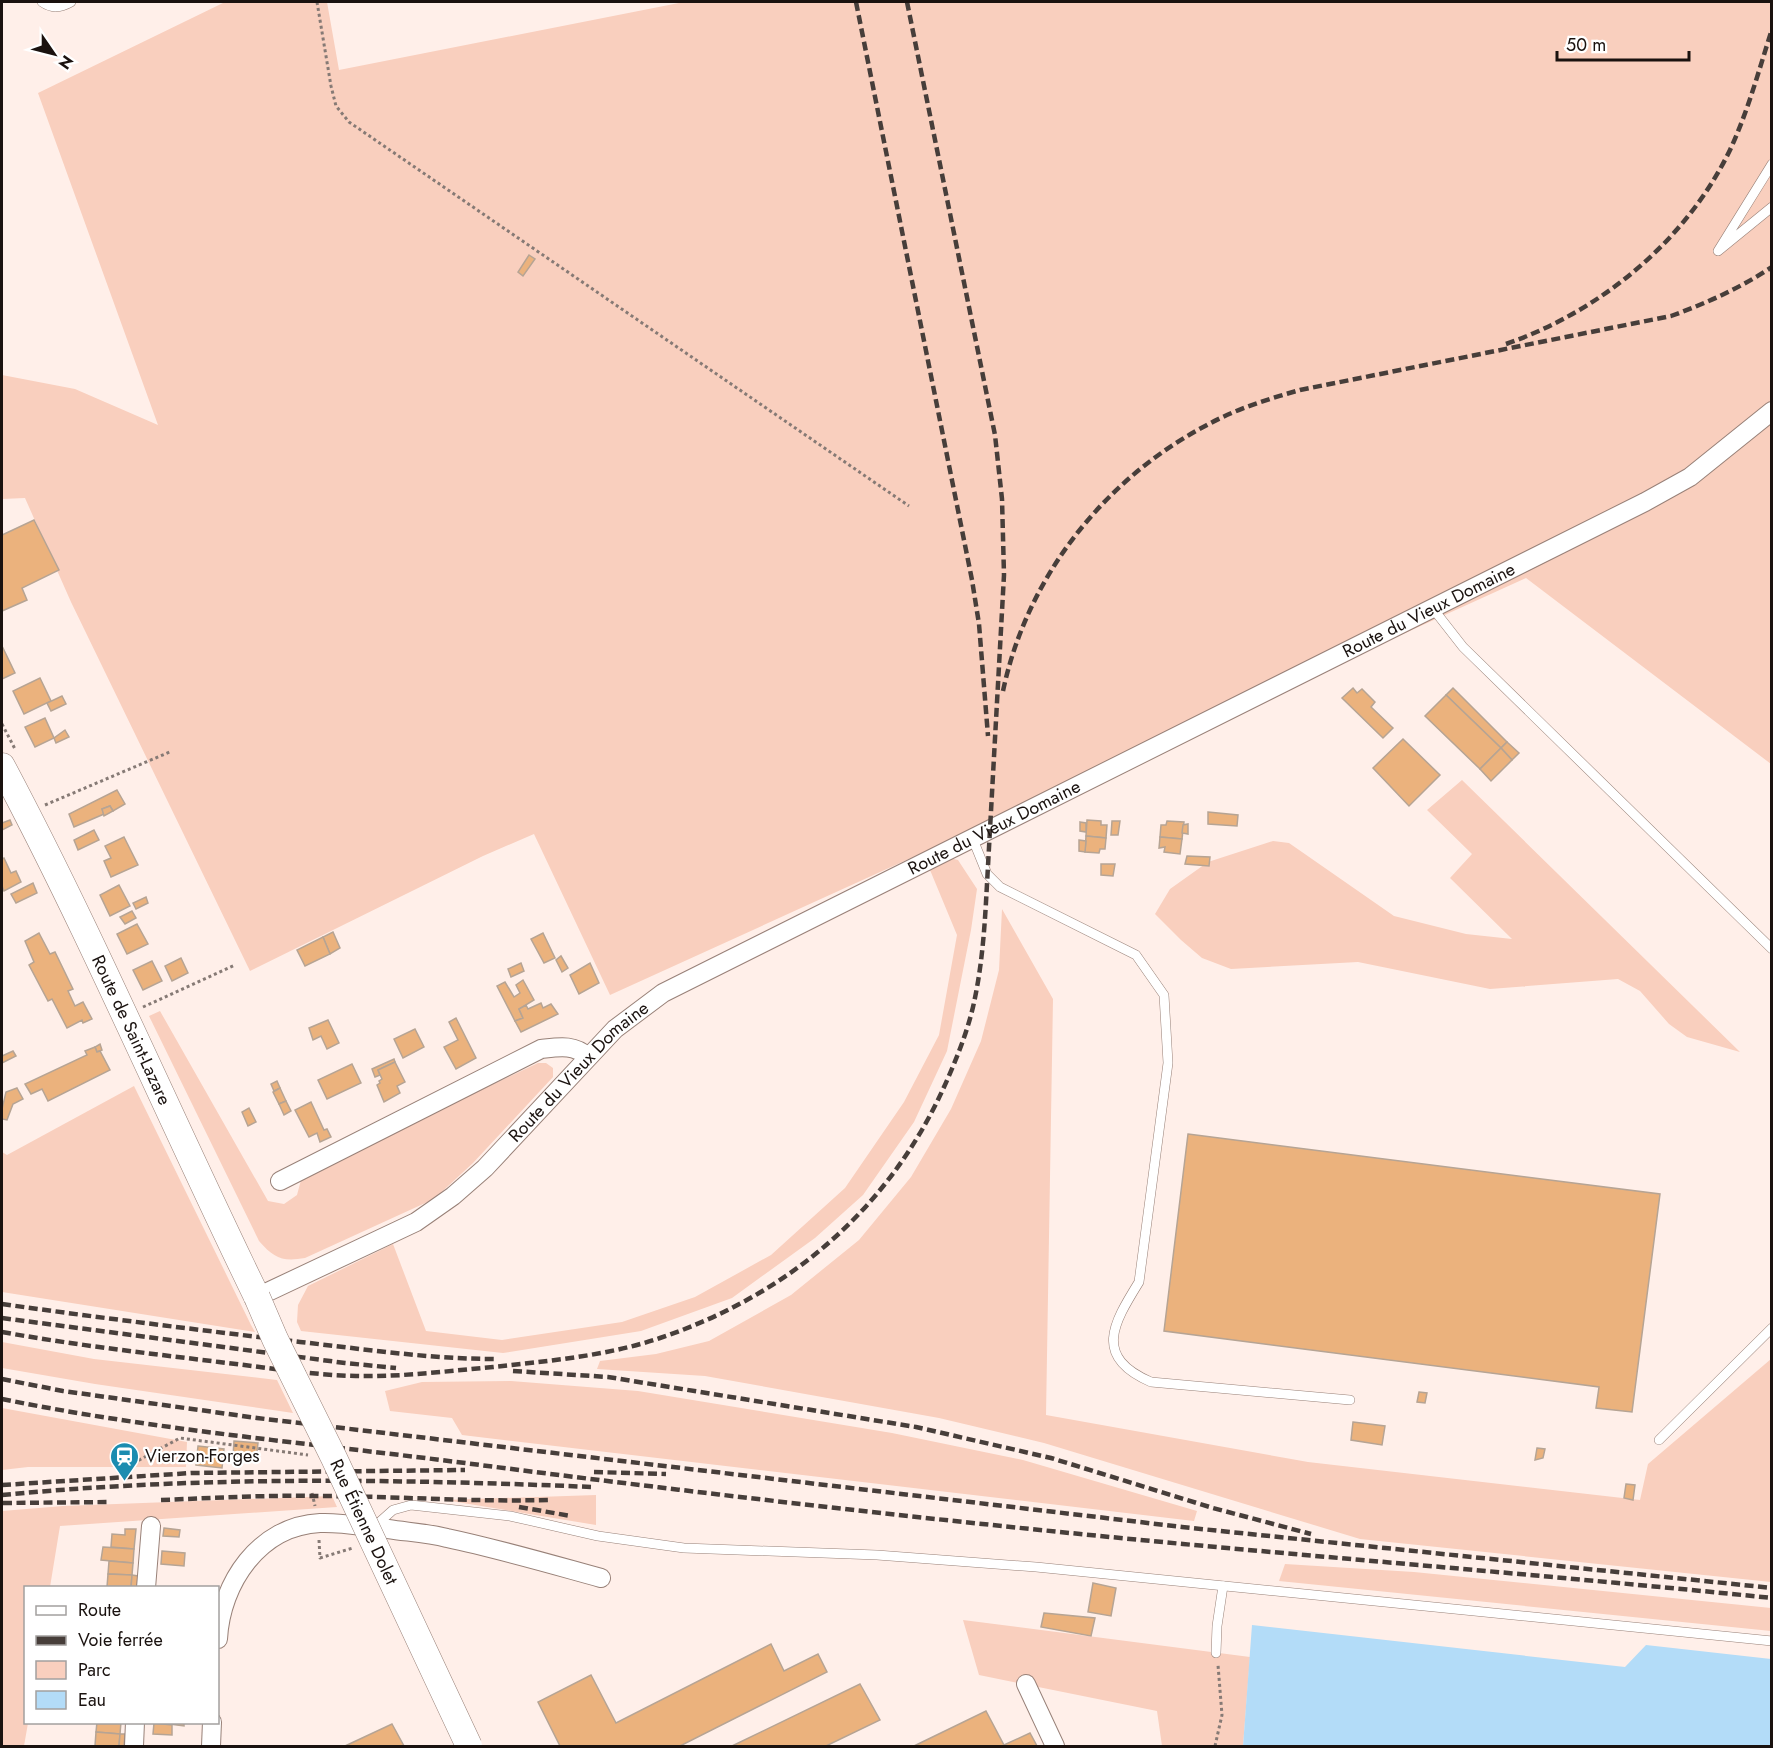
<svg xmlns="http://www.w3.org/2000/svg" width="1773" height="1748" viewBox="0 0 1773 1748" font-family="Jost,sans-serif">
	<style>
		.green { fill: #f9cfbe }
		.water { fill: #b3dcf8 }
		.building { fill: #ebb27d; stroke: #b6a494; stroke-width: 1.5 }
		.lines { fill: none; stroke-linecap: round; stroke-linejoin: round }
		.lane-casing { stroke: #988178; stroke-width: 10 }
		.street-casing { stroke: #988178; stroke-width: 20 }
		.secondary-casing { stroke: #988178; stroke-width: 27 }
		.path { stroke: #867a75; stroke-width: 3; stroke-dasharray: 3 3; stroke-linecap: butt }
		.lane { stroke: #fff; stroke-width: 9 }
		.street { stroke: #fff; stroke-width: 18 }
		.secondary { stroke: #fff; stroke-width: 26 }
		.rail { stroke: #473e3a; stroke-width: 4.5; stroke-dasharray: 9 4.5; stroke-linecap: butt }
		.secondary-bridge-casing { stroke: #988178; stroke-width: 27; stroke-linecap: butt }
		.secondary-bridge { stroke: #fff; stroke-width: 26 }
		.labels { text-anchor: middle; stroke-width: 4.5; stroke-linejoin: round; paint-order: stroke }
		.street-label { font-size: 18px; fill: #1a120f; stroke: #fff }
		.poi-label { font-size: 18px; fill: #1a120f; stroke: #fff; text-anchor: start }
	</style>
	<rect width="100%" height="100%" fill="#ffefe9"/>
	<g class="green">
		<polygon points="225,2 327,2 339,70 684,2 1771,2 1771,764 1526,578 610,995 534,834 483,856 250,971 71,602 25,498 2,499 2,375 75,389 158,425 38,93"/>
		<polygon points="1462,780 1740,1052 1687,1037 1669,1024 1640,991 1618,979 1490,989 1358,962 1231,969 1202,958 1181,940 1155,914 1170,889 1208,862 1273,841 1289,843 1394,916 1466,934 1512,939 1450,878 1472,854 1427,810"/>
		<polygon points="949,858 958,860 977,889 971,930 947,1051 914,1122 863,1195 815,1238 732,1298 641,1331 503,1353 301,1331 297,1322 298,1305 308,1286 393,1244 426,1331 502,1340 622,1322 695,1297 771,1255 845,1188 904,1102 939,1035 957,935 930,870"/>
		<polygon points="1002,909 1053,999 1046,1415 1308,1462 1640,1500 1648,1464 1771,1359 1771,1582 1360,1539 1044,1443 939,1418 705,1376 597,1369 600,1361 656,1354 709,1341 791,1295 859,1240 911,1177 951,1109 981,1041 999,970"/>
		<path d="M 160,1011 L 268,1201 L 284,1204 L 297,1195 L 301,1180 L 318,1167 L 538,1063 L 546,1063 L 553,1068 L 553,1077 L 473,1163 L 434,1199 L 305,1258 C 282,1262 274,1258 259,1241 L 149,1016 Z"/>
		<polygon points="134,1086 251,1325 255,1332 2,1292 2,1152 7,1155"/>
		<polygon points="2,1342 94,1359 277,1380 293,1413 95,1384 2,1368"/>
		<polygon points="511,1381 638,1391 892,1433 1023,1460 1197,1511 1194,1521 462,1435 452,1418 390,1411 385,1391 422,1382"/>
		<polygon points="2,1408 187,1442 186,1467 28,1467 2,1470"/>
		<polygon points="596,1495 596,1525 445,1500"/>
		<polygon points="332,1496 337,1507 60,1526 50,1587 26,1588 26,1722 28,1723 24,1746 2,1746 2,1511 63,1506"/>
		<polygon points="1285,1564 1414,1572 1771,1608 1771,1631 1279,1581"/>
		<polygon points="963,1620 1250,1657 1243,1746 1162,1746 1157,1711 979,1675"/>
	</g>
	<polygon class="water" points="1252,1625 1625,1667 1646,1645 1771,1659 1771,1746 1243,1746"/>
	<g class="building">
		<polygon points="529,255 535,259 523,276 518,272"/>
		<polygon points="34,520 59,570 22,588 27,600 2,611 2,535"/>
		<polygon points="3,648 15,673 2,679 2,649"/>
		<polygon points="40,678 51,701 24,714 13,691"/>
		<polygon points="1353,688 1357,693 1362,689 1375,702 1371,707 1393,728 1383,738 1342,698"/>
		<polygon points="1453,688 1507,742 1501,748 1446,695"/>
		<polygon points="1446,695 1501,748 1480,769 1425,716"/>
		<polygon points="62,696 66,704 51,711 47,703"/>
		<polygon points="45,718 54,738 35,747 25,727"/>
		<polygon points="65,730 69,737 56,743 54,738"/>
		<polygon points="1403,739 1440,775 1409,806 1373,768"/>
		<polygon points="1507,742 1519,753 1512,760 1501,748"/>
		<polygon points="1501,748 1512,760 1491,781 1480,769"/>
		<polygon points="117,790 125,804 113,811 110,806 102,809 104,814 74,827 69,814"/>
		<polygon points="110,806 113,811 104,816 102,809"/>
		<polygon points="1208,812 1238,815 1237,826 1208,824"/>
		<polygon points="10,820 12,825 2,830 2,823"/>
		<polygon points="1087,820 1101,821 1101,825 1107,825 1106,838 1086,836"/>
		<polygon points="1112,821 1120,821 1118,835 1111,835"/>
		<polygon points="1167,821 1184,822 1182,839 1160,837 1161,825 1166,825"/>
		<polygon points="1080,822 1086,823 1086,832 1080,831"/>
		<polygon points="1188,824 1188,834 1182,833 1183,825"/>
		<polygon points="94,830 99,840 78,850 74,840"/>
		<polygon points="1086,836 1106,838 1105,849 1100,849 1099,853 1085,852"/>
		<polygon points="124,837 138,865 111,877 104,861 111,858 105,846"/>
		<polygon points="1160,837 1182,839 1180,854 1164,852 1165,847 1159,848"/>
		<polygon points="1079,840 1086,841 1085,852 1079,851"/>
		<polygon points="1187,856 1210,857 1209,866 1185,864"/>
		<polygon points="4,858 11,873 16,871 21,882 4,891 2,886 2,859"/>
		<polygon points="1101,864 1115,864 1113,876 1101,875"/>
		<polygon points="33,883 37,893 16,903 11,894"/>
		<polygon points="119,885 130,906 110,916 100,895"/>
		<polygon points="146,897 148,903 136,909 133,903"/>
		<polygon points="132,911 136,918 125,924 120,917"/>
		<polygon points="137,924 148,944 127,954 117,934"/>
		<polygon points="333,932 340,948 330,954 323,937"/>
		<polygon points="39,933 50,954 55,952 73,989 68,991 75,1006 83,1002 92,1019 83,1023 82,1020 67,1028 52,999 48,1001 29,965 34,962 25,941"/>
		<polygon points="543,933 555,958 544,963 531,939"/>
		<polygon points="323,937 330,954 305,966 297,950"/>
		<polygon points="561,956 568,968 562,972 556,960"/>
		<polygon points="181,958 188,973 172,981 165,966"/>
		<polygon points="152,961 162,981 143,990 133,970"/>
		<polygon points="521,963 524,971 511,977 508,969"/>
		<polygon points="590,963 599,983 579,994 570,975"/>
		<polygon points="523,980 534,1000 519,1009 523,1018 515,1021 497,986 505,982 514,997 520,993 516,985"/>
		<polygon points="541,1003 543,1008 551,1004 558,1014 521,1032 515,1021 523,1018 519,1009 526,1005 528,1009"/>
		<polygon points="456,1018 476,1058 456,1069 444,1047 458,1040 449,1022"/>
		<polygon points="328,1020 339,1043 327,1049 321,1036 313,1040 309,1028"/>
		<polygon points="415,1029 424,1047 403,1058 394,1039"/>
		<polygon points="100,1044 102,1050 97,1052 95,1047"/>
		<polygon points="95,1047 97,1052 100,1051 110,1070 48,1101 42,1089 31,1094 25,1084 87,1055 85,1051"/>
		<polygon points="13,1051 16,1056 2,1063 2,1056"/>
		<polygon points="394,1059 395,1062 378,1070 380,1075 375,1077 372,1069"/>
		<polygon points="395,1062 405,1082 397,1086 400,1093 384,1102 377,1085 380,1083 379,1081 382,1079 378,1070"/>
		<polygon points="352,1064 361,1083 327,1099 318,1080"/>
		<polygon points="277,1081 280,1088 274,1091 271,1084"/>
		<polygon points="17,1088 23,1099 13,1104 7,1120 2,1119 2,1109 6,1092"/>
		<polygon points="280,1088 286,1101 279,1104 273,1092"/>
		<polygon points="286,1101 291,1111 284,1115 279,1104"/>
		<polygon points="311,1102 324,1130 327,1129 331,1137 320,1142 317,1133 309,1137 295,1110"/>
		<polygon points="249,1108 256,1122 248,1126 242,1112"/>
		<polygon points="1188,1134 1660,1194 1632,1412 1596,1408 1599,1387 1164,1331"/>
		<polygon points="1419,1392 1427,1393 1425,1403 1417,1402"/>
		<polygon points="1353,1422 1385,1426 1382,1445 1351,1440"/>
		<polygon points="234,1441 258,1443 256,1459 233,1456"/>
		<polygon points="198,1446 224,1449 222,1468 196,1465"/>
		<polygon points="1537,1448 1545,1449 1543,1458 1535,1460"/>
		<polygon points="1626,1484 1635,1485 1633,1500 1624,1498"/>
		<polygon points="164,1528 180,1530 179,1537 163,1536"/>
		<polygon points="125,1529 136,1529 134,1549 111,1547 112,1534 125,1535"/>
		<polygon points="103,1547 134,1549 133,1563 101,1560"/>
		<polygon points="162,1551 185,1553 184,1566 161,1564"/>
		<polygon points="109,1561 133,1563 132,1575 108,1574"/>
		<polygon points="108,1574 132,1575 131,1588 107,1587"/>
		<polygon points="132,1575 138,1576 137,1588 131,1588"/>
		<polygon points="1093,1583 1116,1588 1111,1616 1088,1612"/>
		<polygon points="1044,1613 1095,1618 1091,1636 1041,1627"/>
		<polygon points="771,1644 784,1671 818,1654 827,1672 680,1746 560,1746 538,1702 591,1675 616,1723"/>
		<polygon points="860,1684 880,1720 826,1746 732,1746"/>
		<polygon points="986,1711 1004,1745 1030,1733 1037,1746 914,1746"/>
		<polygon points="97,1722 121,1722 120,1734 96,1732"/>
		<polygon points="154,1722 184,1722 184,1726"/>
		<polygon points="154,1723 172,1725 172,1735 153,1734"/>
		<polygon points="392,1724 404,1746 345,1746"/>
		<polygon points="96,1732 120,1734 119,1746 95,1746"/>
		<polygon points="120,1734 125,1734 124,1746 119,1746"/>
	</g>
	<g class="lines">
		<defs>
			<g id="lane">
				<path d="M 42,2 C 52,9 60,8 71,2"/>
				<polyline points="1772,164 1718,251 1772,207"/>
				<polyline points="1434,607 1438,615 1463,647 1772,949"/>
				<path d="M 972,837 L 987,874 L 1000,887 L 1136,955 L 1164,995 L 1168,1063 L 1139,1282 C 1113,1324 1093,1357 1151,1382 L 1350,1400"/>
				<polyline points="1659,1440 1772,1328"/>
				<polyline points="375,1526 393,1510 411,1505 510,1516 598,1536 684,1548 877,1555 1036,1567 1772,1641"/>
				<polyline points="1216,1653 1217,1626 1223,1586"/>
			</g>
			<g id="street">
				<path d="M 280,1181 L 541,1049 C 559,1047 574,1044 588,1057"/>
				<path id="s1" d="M 257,1297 L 416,1222 L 453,1196 L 485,1168 L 615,1029 L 663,993 L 1645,502 L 1690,477 L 1772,411"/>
				<polyline points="146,1588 151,1526"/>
				<path d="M 218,1639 C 221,1583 259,1526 320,1523 C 342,1522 366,1527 388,1529 C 407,1532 427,1533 447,1538 C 499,1549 550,1564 601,1578"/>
				<polyline points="1026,1684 1055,1746"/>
				<polyline points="134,1746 135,1722"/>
				<polyline points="211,1746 212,1722"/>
			</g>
			<g id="secondary">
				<path id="s2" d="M 2,766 C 94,939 171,1121 257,1297"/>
			</g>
		</defs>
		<use href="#lane" class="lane-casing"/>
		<use href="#street" class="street-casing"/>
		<use href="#secondary" class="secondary-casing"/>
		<g class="path">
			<polyline points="317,2 331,86 336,106 349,122 909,506"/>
			<polyline points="2,724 15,749"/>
			<polyline points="45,805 172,751"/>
			<polyline points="143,1007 235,965"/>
			<polyline points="128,1466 180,1438 308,1455"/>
			<polyline points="312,1493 315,1506"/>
			<polyline points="319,1540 320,1558 353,1548"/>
			<polyline points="1215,1746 1222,1715 1218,1665"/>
		</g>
		<use href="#lane" class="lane"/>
		<use href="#street" class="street"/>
		<use href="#secondary" class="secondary"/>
		<g class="rail">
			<polyline points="856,2 972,580 979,624 988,736"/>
			<path d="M 1506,344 C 1601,311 1686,241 1730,150 C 1748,111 1759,70 1772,29"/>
			<path d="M 1003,691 C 1027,577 1104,479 1207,425 C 1236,409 1268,399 1300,390 L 1671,316 C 1707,303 1740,288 1772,267"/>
			<path d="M 2,1304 C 101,1318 200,1330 300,1342 C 364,1349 429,1359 495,1359"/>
			<polyline points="2,1318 345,1363 396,1368"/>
			<path d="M 2,1332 C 74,1345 146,1353 219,1362 C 264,1367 310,1375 356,1376 C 402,1377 448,1371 493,1367 C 548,1361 607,1356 660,1338 C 791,1294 893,1206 948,1078 C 958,1055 967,1032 973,1007 C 981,972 984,937 986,902 L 1004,575 L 1002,499 L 995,435 L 907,2"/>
			<polyline points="513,1371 608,1377 916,1427 1051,1458 1213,1508 1311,1534"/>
			<polyline points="2,1379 63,1391 257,1418 1182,1527 1772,1588"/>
			<path d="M 2,1399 C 159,1431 321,1444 480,1465 C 714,1495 949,1522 1183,1544 C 1379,1562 1576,1578 1772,1598"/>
			<polyline points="594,1472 666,1474"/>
			<polyline points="2,1485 191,1473 465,1470"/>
			<path d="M 2,1495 C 197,1476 396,1479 593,1487"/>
			<path d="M 161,1500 C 213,1498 264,1495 316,1496 C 393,1496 470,1502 548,1500"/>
			<polyline points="3,1503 111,1502"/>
			<polyline points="519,1507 571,1516"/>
		</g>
		<defs>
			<g id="secondary-bridge">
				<path id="s3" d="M 257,1297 L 275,1339 L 334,1458 L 469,1746"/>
			</g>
		</defs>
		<use href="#secondary-bridge" class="secondary-bridge-casing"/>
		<use href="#secondary-bridge" class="secondary-bridge"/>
	</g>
	<defs>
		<symbol id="station-pin" viewBox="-11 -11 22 30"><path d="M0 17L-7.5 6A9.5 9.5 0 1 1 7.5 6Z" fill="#1b8cb0" stroke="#fff"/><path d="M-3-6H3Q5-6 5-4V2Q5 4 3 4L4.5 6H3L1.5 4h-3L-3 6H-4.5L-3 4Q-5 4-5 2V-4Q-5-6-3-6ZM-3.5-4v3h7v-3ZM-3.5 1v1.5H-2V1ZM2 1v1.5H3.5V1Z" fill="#fff"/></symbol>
	</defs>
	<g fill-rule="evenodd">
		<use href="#station-pin" x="108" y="1440" width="33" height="45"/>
	</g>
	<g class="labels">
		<g class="street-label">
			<text dy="6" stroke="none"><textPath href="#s1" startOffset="1370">Route du Vieux Domaine</textPath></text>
			<text dy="6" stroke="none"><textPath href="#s1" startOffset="884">Route du Vieux Domaine</textPath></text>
			<text dy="6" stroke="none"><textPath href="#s2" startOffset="294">Route de Saint-Lazare</textPath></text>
			<text dy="6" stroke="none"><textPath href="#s1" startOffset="398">Route du Vieux Domaine</textPath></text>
			<text dy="6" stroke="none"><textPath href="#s3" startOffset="249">Rue Étienne Dolet</textPath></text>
		</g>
		<g class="poi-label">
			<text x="145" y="1462">Vierzon-Forges</text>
		</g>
	</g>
	<rect width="1773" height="1748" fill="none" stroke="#1a120f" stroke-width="6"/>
	<rect x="24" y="1586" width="195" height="138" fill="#ffffff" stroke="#a3a09f" stroke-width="1.5"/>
	<rect x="36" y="1606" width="30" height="9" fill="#ffffff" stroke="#a3a09f" stroke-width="1.5"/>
	<text x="78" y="1616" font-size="18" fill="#1a120f">Route</text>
	<rect x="36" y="1636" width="30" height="9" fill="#473e3a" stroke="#a3a09f" stroke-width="1.5"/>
	<text x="78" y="1646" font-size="18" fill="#1a120f">Voie ferrée</text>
	<rect x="36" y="1661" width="30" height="18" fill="#f9cfbe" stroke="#a3a09f" stroke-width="1.5"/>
	<text x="78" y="1676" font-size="18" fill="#1a120f">Parc</text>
	<rect x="36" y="1691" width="30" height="18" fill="#b3dcf8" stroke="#a3a09f" stroke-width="1.5"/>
	<text x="78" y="1706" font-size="18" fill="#1a120f">Eau</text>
	<g transform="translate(54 54) rotate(125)" stroke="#ffffff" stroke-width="4.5" paint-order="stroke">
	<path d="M0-4.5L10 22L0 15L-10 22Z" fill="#1a120f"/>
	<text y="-9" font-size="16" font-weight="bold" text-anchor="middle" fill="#1a120f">N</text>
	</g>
	<path d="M1557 51v9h132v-9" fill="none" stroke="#1a120f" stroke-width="3"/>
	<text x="1566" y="51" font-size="18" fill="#1a120f" stroke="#ffffff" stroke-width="4.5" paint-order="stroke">50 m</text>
</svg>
